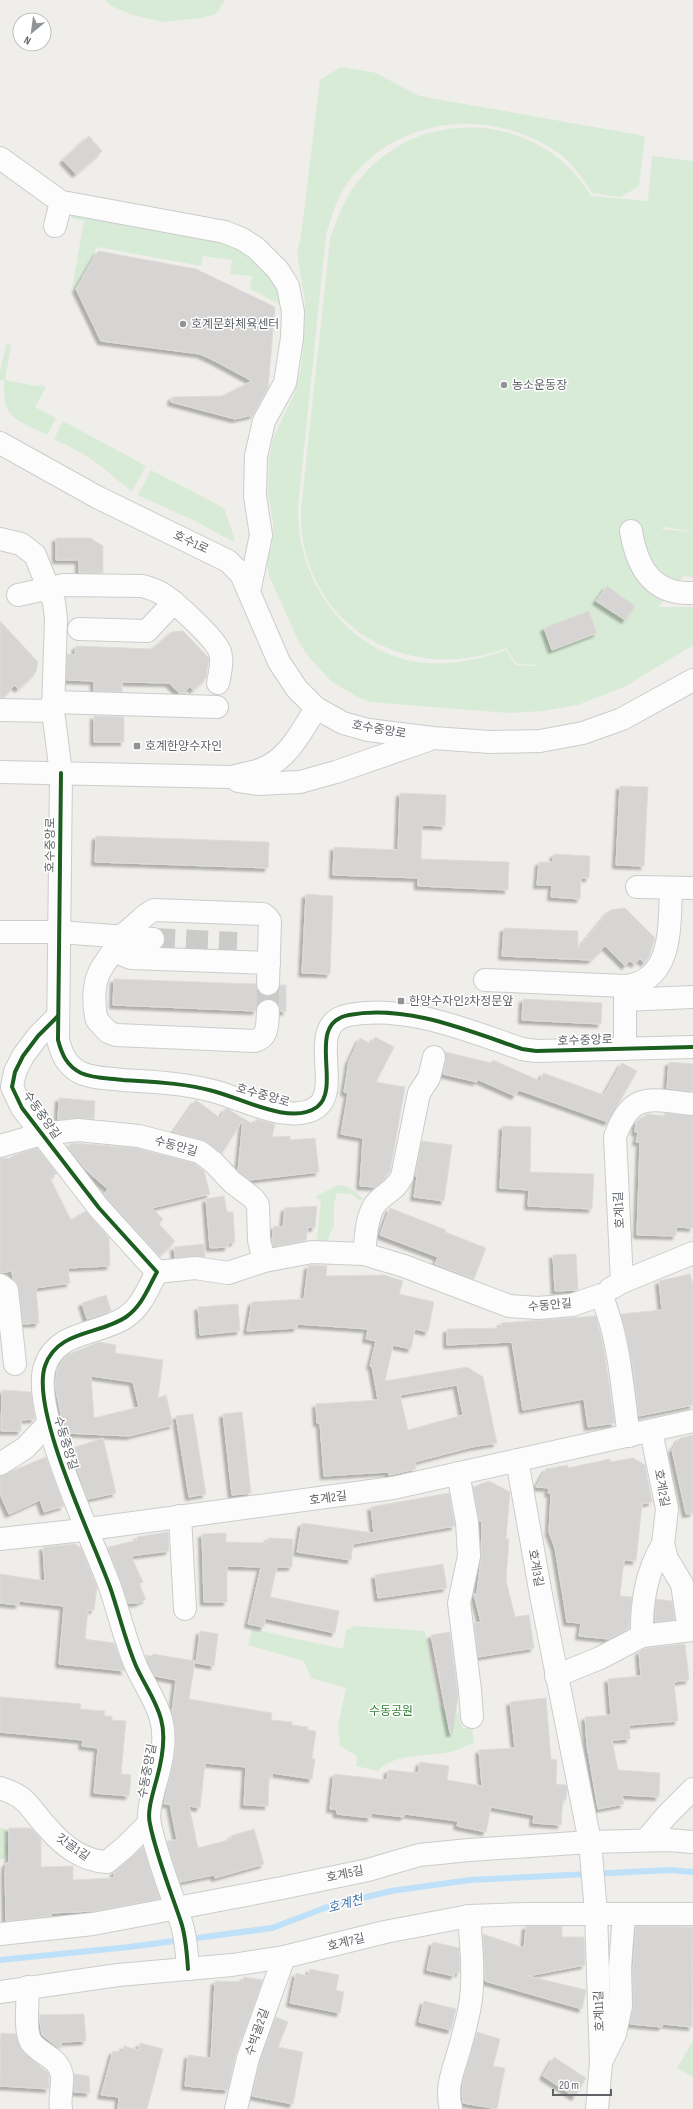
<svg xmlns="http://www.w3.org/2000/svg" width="693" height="2109" viewBox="0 0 693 2109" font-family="'Sofia Sans Condensed','Noto Sans KR',sans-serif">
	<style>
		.green { fill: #d8ebd6 }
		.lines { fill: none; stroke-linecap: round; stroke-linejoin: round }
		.stream { stroke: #bfe0f9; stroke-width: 6 }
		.building { fill: #d6d5d3; stroke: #deddd9; fill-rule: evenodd; filter: url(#shadow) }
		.minor-tunnel { stroke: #cbcbca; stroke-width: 22; stroke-dasharray: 22 11; stroke-linecap: butt }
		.minor-casing { stroke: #cbcccc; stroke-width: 24 }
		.minor { stroke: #fdfcfc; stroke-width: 22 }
		.cycleway-casing { stroke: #fff; stroke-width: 6 }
		.cycleway { stroke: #1b5e20; stroke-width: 4 }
		.poi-dot { fill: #919496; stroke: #fff; stroke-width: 1.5 }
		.labels { text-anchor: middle; stroke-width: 3; stroke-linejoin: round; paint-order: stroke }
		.poi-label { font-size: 12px; fill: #5f6368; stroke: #fff; text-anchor: start }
		.street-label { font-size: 12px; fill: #5f6368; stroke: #fff }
		.park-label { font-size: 12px; fill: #348238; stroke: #fff }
		.water-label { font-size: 13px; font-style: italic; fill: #4174aa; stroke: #fff }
	</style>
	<defs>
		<filter id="shadow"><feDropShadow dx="-3.5" dy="3.5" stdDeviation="1" flood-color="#0004"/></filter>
	</defs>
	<rect width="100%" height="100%" fill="#efeeea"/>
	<g class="green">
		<polygon points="105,0 225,0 216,14 201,18 164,22 136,16 111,6"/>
		<path d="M 341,67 L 376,73 L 419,96 L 645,136 L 639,186 L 621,197 L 592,193 C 583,178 571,162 557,152 C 490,106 397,116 348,182 C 337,198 331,217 326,235 L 298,507 C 296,576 342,646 411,661 C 442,667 477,661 506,650 L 516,665 L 535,666 L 537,665 L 517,664 L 506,648 C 404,687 298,622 301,509 L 330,239 C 338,215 347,192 365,173 C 428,104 544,115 591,196 L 648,201 L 652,156 L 693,161 L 693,532 L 665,527 L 661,529 L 693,532 L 693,578 L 684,576 L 658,607 L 693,607 L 693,645 L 626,686 L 583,703 L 580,697 L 582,704 L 544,711 L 509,713 L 370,702 L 356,696 L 331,681 L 308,656 L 299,642 L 269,576 L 267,562 L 272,545 L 273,523 L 268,492 L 269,460 L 273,438 L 295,392 L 301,368 L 304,334 L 305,302 L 297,253 L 301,236 L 320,80 Z"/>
		<polygon points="73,211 208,236 243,250 273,278 274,284 284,303 281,305 250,289 252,276 230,274 232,260 203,256 201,266 97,247 75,289 72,288 84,221 71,218"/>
		<path d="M 6,344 L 11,345 L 5,380 L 36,386 L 42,385 L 46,388 L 35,407 L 56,418 L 47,435 C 16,419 2,420 4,380 L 0,380 L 0,371 Z"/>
		<path d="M 63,421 L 146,466 L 132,491 C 117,481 105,468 90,458 C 79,451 66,445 54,439 Z"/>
		<polygon points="151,470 224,508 235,540 232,541 193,520 138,495"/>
		<path d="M 338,1185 C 349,1185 355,1192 363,1199 L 360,1201 L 351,1194 L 337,1193 L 334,1203 L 334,1225 L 326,1244 L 316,1246 L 321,1200 L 316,1199 L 317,1196 Z"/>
		<path d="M 355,1626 L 425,1631 L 438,1702 L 446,1712 L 459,1713 L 460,1722 L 463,1728 L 472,1728 L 474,1743 C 468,1745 461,1749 454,1751 C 428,1758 397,1751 378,1771 L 356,1766 L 357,1756 L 340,1746 L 338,1726 L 346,1688 L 311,1678 L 304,1661 L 248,1645 L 252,1629 L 343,1649 L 346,1630 Z"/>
		<polygon points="0,1828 4,1828 7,1831 6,1841 12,1847 4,1859 0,1859"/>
		<polygon points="693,2041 693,2077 677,2068"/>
	</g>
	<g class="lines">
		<polyline class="stream" points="0,1960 129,1947 272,1928 330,1906 391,1891 470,1880 670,1870 693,1872"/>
	</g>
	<g class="building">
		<polygon points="89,136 102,151 76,174 63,160"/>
		<polygon points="98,251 196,269 275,307 268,388 253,415 235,419 171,402 172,397 222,396 252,381 215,361 200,354 101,341 76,289"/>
		<polygon points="56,538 90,538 103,546 103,573 79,573 79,560 56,560"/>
		<polygon points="607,586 635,606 625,620 596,601"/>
		<polygon points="589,611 597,633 552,650 544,628"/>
		<polygon points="0,621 38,662 36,672 18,689 15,685 2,698 0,698"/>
		<polygon points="183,631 209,658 206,678 193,690 190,687 183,693 179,693 169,683 122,682 122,692 94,691 94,681 66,680 67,654 75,655 76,646 152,649 172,632"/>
		<polygon points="94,716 124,717 124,742 94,742"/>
		<polygon points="620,786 648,787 644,866 616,865"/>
		<polygon points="400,793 446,795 445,826 422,825 421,859 509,862 508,890 418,886 418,878 333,875 334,847 398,850"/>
		<polygon points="96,836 269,842 268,868 95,862"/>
		<polygon points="554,854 590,856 589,878 581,878 580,899 551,897 552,885 537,885 539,862 553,862"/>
		<polygon points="306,894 333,896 330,974 302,973"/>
		<polygon points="625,908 655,938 649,957 644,963 640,959 634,964 630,961 625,966 605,946 591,960 502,956 504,928 578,931 578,949 610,910"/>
		<polygon points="114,979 256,984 257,990 267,996 274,995 280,985 286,985 286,1012 280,1011 279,1006 275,1001 268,999 263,1000 258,1004 256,1011 113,1005"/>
		<polygon points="523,999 602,1003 601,1024 522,1020"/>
		<polygon points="375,1037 394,1047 376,1082 405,1087 390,1172 386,1174 385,1179 375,1187 360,1186 363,1138 341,1134 348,1093 344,1092 349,1061 360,1038 371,1044"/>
		<polygon points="445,1052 491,1063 493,1060 540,1081 543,1073 604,1095 622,1063 637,1071 608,1122 519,1090 515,1096 477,1079 477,1082 443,1074 446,1060"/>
		<polygon points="669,1062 693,1064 693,1091 667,1088"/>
		<polygon points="59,1098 95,1101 94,1119 77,1118 58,1120"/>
		<polygon points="196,1100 220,1118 226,1108 254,1125 256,1119 275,1124 272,1137 290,1136 290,1140 315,1138 319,1172 250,1180 238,1171 243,1120 222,1153 203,1140 174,1132"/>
		<polygon points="665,1113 693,1116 693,1228 676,1227 676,1236 637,1235 640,1142 636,1142 638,1133 635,1132 636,1122 647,1114 664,1116"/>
		<polygon points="503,1126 531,1127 530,1172 594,1174 592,1209 528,1206 529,1190 500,1188"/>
		<polygon points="422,1141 452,1145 444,1201 414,1197 417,1176 415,1176"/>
		<polygon points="72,1143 137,1148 194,1163 204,1171 210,1194 152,1208 163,1219 159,1224 175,1241 159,1256 108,1199 104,1194 108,1189 87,1171 68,1147"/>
		<polygon points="37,1148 57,1173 50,1178 71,1220 86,1211 109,1238 110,1266 68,1268 70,1283 36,1288 39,1323 23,1324 18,1284 13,1279 12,1271 0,1273 0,1158 10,1158 15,1155"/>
		<polygon points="224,1196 227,1212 233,1212 235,1242 228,1243 228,1247 210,1248 206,1199"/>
		<polygon points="317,1206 315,1228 308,1227 306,1240 273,1247 272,1240 274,1226 283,1227 285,1208"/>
		<polygon points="390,1208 446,1230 445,1232 486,1248 474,1279 435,1264 438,1257 380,1235"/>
		<polygon points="204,1244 205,1257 194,1256 175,1258 174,1247"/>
		<polygon points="576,1254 578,1290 555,1291 553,1255"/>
		<path d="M 313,1265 L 327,1266 L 326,1276 L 384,1275 L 403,1281 L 399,1294 L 434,1302 L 428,1332 L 415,1329 L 411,1349 L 393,1345 L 385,1381 L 467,1367 L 483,1377 L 497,1443 L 472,1447 L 415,1462 L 416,1469 L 389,1475 L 388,1472 L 324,1476 L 320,1423 L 317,1423 L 316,1404 L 378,1400 L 372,1366 L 370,1366 L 376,1341 L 366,1339 L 368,1329 L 297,1324 L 297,1328 L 247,1331 L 252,1302 L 304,1299 L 308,1266 ZM 457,1385 L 463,1415 L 408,1430 L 400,1395 Z"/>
		<polygon points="690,1274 693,1285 693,1405 639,1416 632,1362 621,1314 662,1310 659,1281"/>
		<polygon points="106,1295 111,1311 87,1319 82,1303"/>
		<polygon points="238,1304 240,1331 200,1335 198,1307"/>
		<polygon points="596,1316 604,1349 615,1423 588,1427 584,1399 523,1410 512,1342 447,1345 447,1329 501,1328 501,1323"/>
		<path d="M 99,1342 L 116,1345 L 115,1353 L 163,1360 L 158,1398 L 166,1395 L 173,1425 L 129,1436 L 65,1433 L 55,1386 L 57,1370 L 67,1355 ZM 91,1376 L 133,1382 L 139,1407 L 94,1418 Z"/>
		<polygon points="2,1390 31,1392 35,1419 21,1420 21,1431 1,1431"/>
		<polygon points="242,1412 251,1493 232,1495 223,1414"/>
		<polygon points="193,1414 206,1494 189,1497 176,1416"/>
		<polygon points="693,1435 693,1513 686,1514 672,1450 680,1438"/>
		<polygon points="103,1438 116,1493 88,1499 70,1449"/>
		<polygon points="46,1457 64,1506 44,1512 40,1500 9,1514 0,1494 0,1476"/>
		<polygon points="633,1458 645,1465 652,1502 642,1504 636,1561 624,1560 620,1596 632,1597 629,1628 609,1639 579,1636 581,1623 567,1622 555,1548 549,1532 551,1494 548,1493 549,1488 536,1487 546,1469 568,1465 568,1468 610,1459 611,1462"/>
		<polygon points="489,1481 510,1492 506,1539 509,1539 506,1580 515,1617 529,1615 534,1648 478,1657 474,1623 481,1622 474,1594 477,1593 481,1559 482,1521 479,1521 473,1487"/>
		<polygon points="449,1493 455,1526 353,1544 351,1560 297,1552 302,1523 374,1533 371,1507"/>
		<polygon points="168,1532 169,1551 131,1556 143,1582 139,1584 146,1599 138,1603 128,1603 108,1547 138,1540 137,1537"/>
		<polygon points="226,1533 226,1542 268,1543 268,1538 293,1539 292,1567 277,1567 270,1597 339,1611 335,1633 265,1618 264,1627 248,1624 261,1567 227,1566 227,1602 204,1602 202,1534"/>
		<polygon points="75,1544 81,1548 97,1587 94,1610 88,1610 85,1639 114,1643 125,1671 59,1664 64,1606 19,1601 19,1605 0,1603 0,1574 45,1581 43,1547"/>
		<polygon points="443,1564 447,1588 378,1598 375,1575"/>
		<polygon points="656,1599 672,1601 675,1620 655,1622"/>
		<polygon points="200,1631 218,1634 214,1666 196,1663"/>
		<polygon points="450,1632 458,1696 453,1733 450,1733 431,1635"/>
		<polygon points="685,1644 689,1680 674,1682 678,1721 629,1725 630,1739 612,1740 618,1770 660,1773 659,1797 622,1795 624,1804 598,1809 587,1745 585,1717 611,1715 608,1679 641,1676 639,1652 646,1648"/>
		<polygon points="153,1654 195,1661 189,1699 272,1713 271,1720 292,1722 292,1725 308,1727 307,1730 316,1731 312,1758 315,1759 312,1779 272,1773 272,1778 269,1777 268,1806 244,1805 246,1767 205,1763 200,1808 189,1806 198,1848 232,1839 231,1836 254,1829 264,1864 215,1878 214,1875 180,1882 167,1841 177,1840 170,1804 164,1804 175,1754 176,1734 172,1712 176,1680 155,1676 145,1655 152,1656"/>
		<polygon points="0,1697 81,1704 80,1709 105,1711 104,1716 112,1716 112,1720 126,1721 121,1774 131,1775 129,1796 94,1793 98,1748 82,1746 83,1740 0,1732"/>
		<polygon points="546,1698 551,1759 557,1760 556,1784 566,1785 567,1789 566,1800 563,1800 561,1825 533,1823 534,1815 491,1807 486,1832 457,1826 458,1821 405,1814 404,1817 371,1813 371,1818 337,1814 336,1809 330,1809 334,1774 387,1780 388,1770 418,1773 420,1762 449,1766 447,1780 482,1786 479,1750 515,1748 510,1702"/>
		<polygon points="9,1828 31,1828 41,1839 41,1867 73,1866 73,1880 114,1878 114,1872 143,1847 160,1899 94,1911 51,1913 51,1916 6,1921 5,1872 6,1863 9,1863"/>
		<polygon points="526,1926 562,1926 562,1937 584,1937 585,1965 528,1976 586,1990 582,2009 485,1981 483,1934 524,1948"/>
		<polygon points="636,1926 693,1927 692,2027 663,2024 662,2027 630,2024 633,2006 633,1968"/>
		<polygon points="433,1942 459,1948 460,1973 455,1972 454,1976 427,1970"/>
		<polygon points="310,1969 339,1975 336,1990 344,1992 340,2013 290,2003 296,1973 308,1976"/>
		<polygon points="244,1977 263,1980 236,2054 228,2090 185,2086 188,2055 211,2058 215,1981 243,1982"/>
		<polygon points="424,2001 456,2009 451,2030 419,2022"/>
		<polygon points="84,2014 86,2041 61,2042 60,2049 42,2035 39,2015"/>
		<polygon points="276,2017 288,2022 278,2047 303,2052 293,2104 252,2096 260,2062"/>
		<polygon points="477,2032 500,2039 493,2066 505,2068 497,2109 463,2103 462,2093 464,2076"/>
		<polygon points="1,2033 16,2034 22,2050 49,2074 49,2089 0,2086"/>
		<polygon points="140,2043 163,2049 147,2109 118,2109 119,2097 101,2095 113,2051 122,2052 124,2046 138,2050"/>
		<polygon points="554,2057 586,2078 575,2097 543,2076"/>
		<polygon points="74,2074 89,2076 90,2093 74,2092"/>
	</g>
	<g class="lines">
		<g class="minor-tunnel">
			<polyline points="153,939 237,943"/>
			<polyline points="268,1011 268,984"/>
		</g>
		<defs>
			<g id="minor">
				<polyline points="0,158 64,204"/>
				<polyline points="55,226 60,206 68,203 225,232 242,239 256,248 278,270 288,286 293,312 292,338 285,383 264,421 256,456 255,496 261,535 249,592"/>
				<polyline points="0,443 97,497 228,561 241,574 279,662 297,689 316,708 343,723 368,730 433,738 490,742 540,741 583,733 622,719 693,680"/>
				<path d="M 631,531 C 637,567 652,595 693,593"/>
				<path d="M 0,539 L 21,544 L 35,555 L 54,602 L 56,619 L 53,711 L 61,773 L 58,1040 C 62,1055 67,1066 81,1073 C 94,1079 110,1078 123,1080 C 153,1082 184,1083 213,1091 C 241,1098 291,1126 317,1107 C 343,1087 304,1023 349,1015 C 406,1004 469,1031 522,1049 L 536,1051 L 693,1047"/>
				<path d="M 18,595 L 64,585 L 142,586 C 150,588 157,590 164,595 C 177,604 215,638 220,652 C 223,662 220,673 218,683"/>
				<polyline points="79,629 147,631 174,602"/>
				<polyline points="53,702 217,707"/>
				<polyline points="0,710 53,711"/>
				<path d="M 0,772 L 232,777 C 242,774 252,773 262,769 C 288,759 302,731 316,708"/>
				<polyline points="238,781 257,784 300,782 336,772 428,740"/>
				<polyline points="637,887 693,888"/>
				<polyline points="0,932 59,932 153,939"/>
				<path d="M 116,938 C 116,952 106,959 100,971 C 93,984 93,1006 97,1020 L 108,1032 L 116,1035 L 255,1041 C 269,1037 267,1024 268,1011"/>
				<path d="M 116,938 C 132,932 139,917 154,910 L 263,914 L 267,917 L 270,921 L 268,984"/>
				<polyline points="116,945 121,954 131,958 269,963"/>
				<path d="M 485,980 L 625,986 C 674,981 669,925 671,888"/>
				<polyline points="625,1000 693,997"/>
				<path d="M 58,1016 L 38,1036 L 23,1056 L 15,1072 L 12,1087 L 22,1108 L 99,1208 L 157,1272 C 148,1288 142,1306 126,1317 C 100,1335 57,1330 45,1366 C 30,1410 93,1540 110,1587 C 119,1613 125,1640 136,1666 C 144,1684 156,1700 161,1719 C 167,1740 161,1765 155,1785 C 152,1797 147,1812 150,1824 C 156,1855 171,1892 181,1922 C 186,1937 187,1954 188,1969"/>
				<polyline points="625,1049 625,986"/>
				<polyline points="0,1146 42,1134 78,1130 139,1136 200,1152 213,1162 232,1182 253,1198 258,1205 259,1240 264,1261"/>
				<path d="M 364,1254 C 366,1238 366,1212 378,1201 C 388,1191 395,1190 402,1177 L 419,1093 L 429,1078 L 434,1057"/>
				<path d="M 157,1272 L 195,1268 L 228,1273 L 264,1261 L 312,1252 L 364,1254 L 404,1266 L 509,1306 L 538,1308 L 572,1305 L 601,1295 C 620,1339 622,1389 629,1436"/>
				<path d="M 622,1282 L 615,1137 C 631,1090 651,1100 693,1104"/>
				<polyline points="0,1285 7,1290 15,1364"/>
				<polyline points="610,1289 622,1282 693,1253"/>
				<polyline points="651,1431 667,1509 663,1544 667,1559 682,1584 689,1630"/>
				<polyline points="517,1460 541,1595 590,1842 596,1913 601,2063 597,2109"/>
				<polyline points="0,1464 25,1448 48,1424"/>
				<polyline points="458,1473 467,1522 469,1556 459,1603 470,1690 472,1717"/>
				<polyline points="180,1516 185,1609"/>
				<polyline points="0,1539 74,1531 393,1488 693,1421"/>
				<path d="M 642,1636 C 641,1603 646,1572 663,1544"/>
				<polyline points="556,1676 600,1658 642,1636 693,1630"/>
				<path d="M 0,1788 C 6,1790 14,1793 20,1797 C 31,1805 37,1817 47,1827 C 62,1845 83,1861 107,1862 L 125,1847 L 149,1823"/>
				<polyline points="646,1840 667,1815 693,1789"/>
				<polyline points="0,1934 93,1924 282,1888 368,1870 419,1855 469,1850 590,1842 668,1840 693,1842"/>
				<path d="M 28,1987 C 28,2001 24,2031 31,2042 C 40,2055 58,2056 62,2075 C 63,2087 59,2098 61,2109"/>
				<polyline points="0,1992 118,1975 232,1965 284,1957 385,1932 469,1916 525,1914 693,1914"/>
				<polyline points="602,2060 615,2034 621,2006 620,1968 624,1914"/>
				<polyline points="236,2109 248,2058 284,1957"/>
				<path d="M 451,2109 C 445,2086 454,2069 460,2047 C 464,2032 469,2015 471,1999 C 474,1972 471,1943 469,1916"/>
			</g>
		</defs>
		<use href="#minor" class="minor-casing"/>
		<use href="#minor" class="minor"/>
		<defs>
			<g id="cycleway">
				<path d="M 61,773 L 58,1040 C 62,1055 67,1066 81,1073 C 94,1079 110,1078 123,1080 C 153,1082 184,1083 213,1091 C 241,1098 291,1126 317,1107 C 343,1087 304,1023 349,1015 C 406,1004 469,1031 522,1049 L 536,1051 L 693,1047"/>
				<path d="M 58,1016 L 38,1036 L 23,1056 L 15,1072 L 12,1087 L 22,1108 L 99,1208 L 157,1272 C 148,1288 142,1306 126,1317 C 100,1335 57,1330 45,1366 C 30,1410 93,1540 110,1587 C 119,1613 125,1640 136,1666 C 144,1684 156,1700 161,1719 C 167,1740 161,1765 155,1785 C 152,1797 147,1812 150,1824 C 156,1855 171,1892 181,1922 C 186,1937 187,1954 188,1969"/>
			</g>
		</defs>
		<use href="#cycleway" class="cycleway-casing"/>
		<use href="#cycleway" class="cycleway"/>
	</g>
	<g class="poi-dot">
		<circle cx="183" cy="324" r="4"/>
		<circle cx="504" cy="385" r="4"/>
		<rect x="133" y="742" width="8" height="8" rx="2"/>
		<rect x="397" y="997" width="8" height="8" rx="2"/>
	</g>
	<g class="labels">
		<g class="poi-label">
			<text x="191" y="328">호계문화체육센터</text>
			<text x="512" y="389">농소운동장</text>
			<text x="145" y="750">호계한양수자인</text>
			<text x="409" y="1005">한양수자인2차정문앞</text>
		</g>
		<g class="street-label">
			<text transform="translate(191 542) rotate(25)" y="4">호수1로</text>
			<text transform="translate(379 729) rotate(10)" y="4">호수중앙로</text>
			<text transform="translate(50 845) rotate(-89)" y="4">호수중앙로</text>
			<text transform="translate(585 1040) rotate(-2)" y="4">호수중앙로</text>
			<text transform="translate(263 1095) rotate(16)" y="4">호수중앙로</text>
			<text transform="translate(42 1115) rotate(55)" y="4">수동중앙길</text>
			<text transform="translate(176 1146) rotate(16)" y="4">수동안길</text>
			<text transform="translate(619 1210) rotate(-93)" y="4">호계1길</text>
			<text transform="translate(550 1305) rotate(-5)" y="4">수동안길</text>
			<text transform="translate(66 1443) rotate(73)" y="4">수동중앙길</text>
			<text transform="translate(662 1488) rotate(80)" y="4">호계2길</text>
			<text transform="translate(328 1498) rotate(-8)" y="4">호계2길</text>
			<text transform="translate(536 1568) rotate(80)" y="4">호계3길</text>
			<text transform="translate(147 1771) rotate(-79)" y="4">수동중앙길</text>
			<text transform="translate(73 1847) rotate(35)" y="4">갓골1길</text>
			<text transform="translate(345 1874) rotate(-12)" y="4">호계5길</text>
			<text transform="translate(346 1942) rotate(-14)" y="4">호계7길</text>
			<text transform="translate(599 2011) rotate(-92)" y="4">호계11길</text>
			<text transform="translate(257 2032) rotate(-71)" y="4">수박골2길</text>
		</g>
		<g class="park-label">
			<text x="391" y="1715">수동공원</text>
		</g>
		<g class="water-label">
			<text transform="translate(345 1903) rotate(-15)" y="5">호계천</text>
		</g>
	</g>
	<g transform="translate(32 32) rotate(209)"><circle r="19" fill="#ffffff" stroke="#bfc1c3"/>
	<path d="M0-3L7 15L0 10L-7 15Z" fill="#919496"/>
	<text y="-6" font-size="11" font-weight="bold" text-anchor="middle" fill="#5f6368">N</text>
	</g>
	<path d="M553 2089v6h58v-6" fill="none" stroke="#5f6368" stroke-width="2"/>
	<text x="559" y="2089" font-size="12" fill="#5f6368" stroke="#ffffff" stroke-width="3" paint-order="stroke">20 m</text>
</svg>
